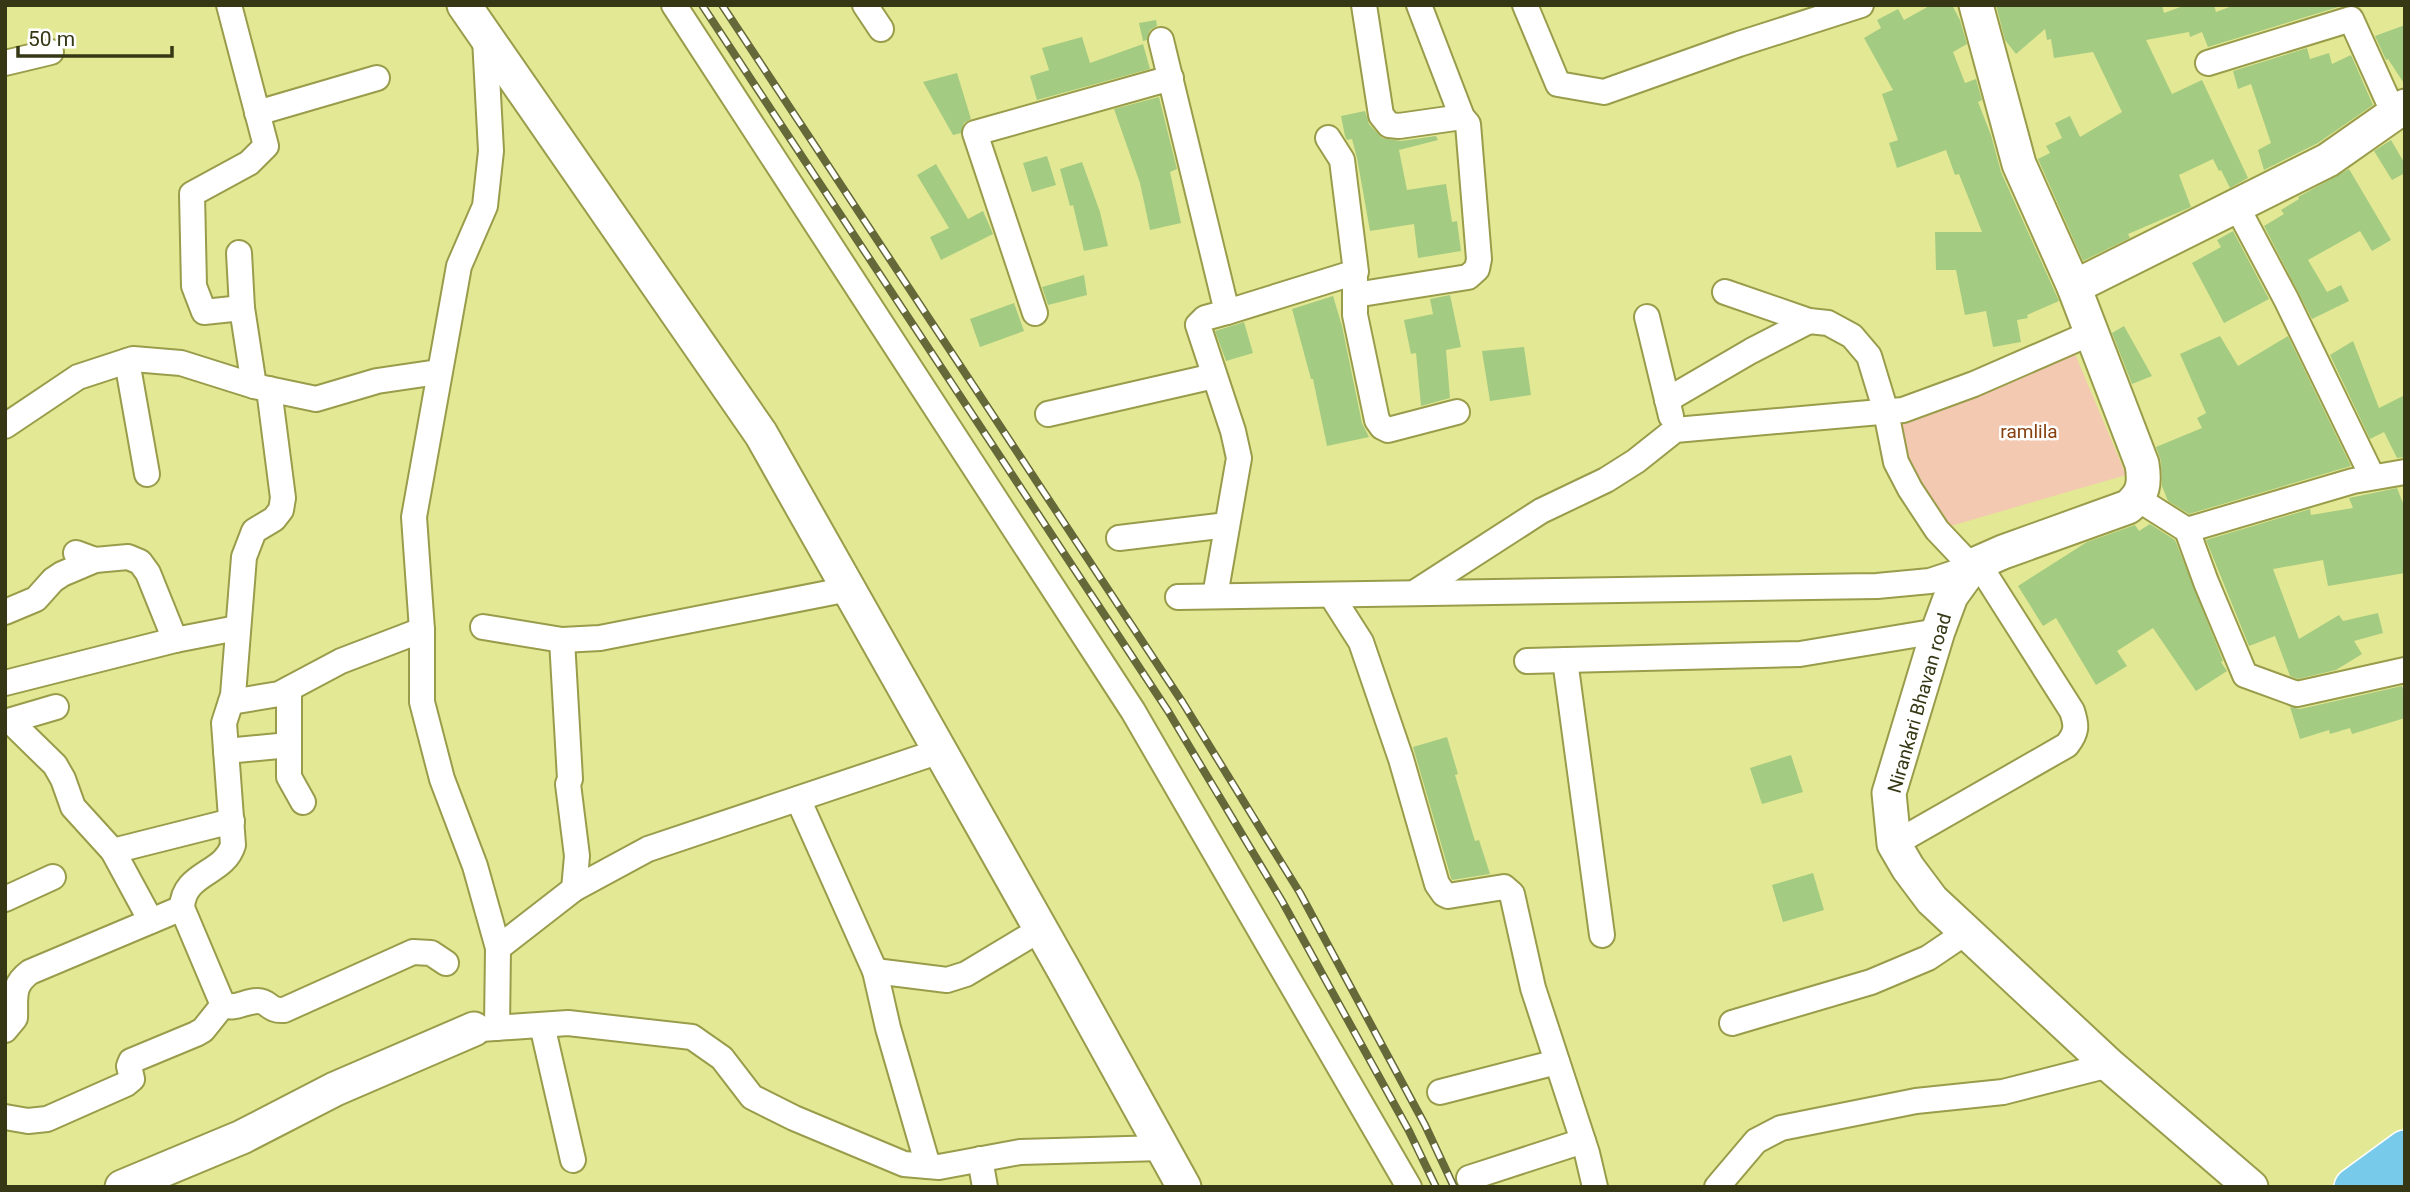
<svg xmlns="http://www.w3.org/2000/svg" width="2410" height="1192" viewBox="0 0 2410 1192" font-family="Roboto,sans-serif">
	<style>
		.green { fill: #f3c9b1 }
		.building { fill: #a4cb82 }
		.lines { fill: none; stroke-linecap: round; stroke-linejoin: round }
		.street-casing { stroke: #999c4a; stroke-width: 28 }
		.secondary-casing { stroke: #999c4a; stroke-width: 37 }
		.primary-casing { stroke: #fff; stroke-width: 40 }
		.street { stroke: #fff; stroke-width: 24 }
		.secondary { stroke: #fff; stroke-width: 33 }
		.primary { stroke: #78caea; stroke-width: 37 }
		.rail-casing { stroke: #656838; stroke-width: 8 }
		.rail { stroke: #fff; stroke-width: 5; stroke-dasharray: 16; stroke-linecap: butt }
		.labels { text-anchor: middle; stroke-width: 5; stroke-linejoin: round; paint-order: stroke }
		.park-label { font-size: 19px; fill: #86410f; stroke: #fff }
		.street-label { font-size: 19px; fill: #363815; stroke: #fff }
	</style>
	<rect width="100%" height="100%" fill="#e3e894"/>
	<polygon class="green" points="2070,342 2126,475 1937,530 1886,412"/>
	<g class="building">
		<polygon points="1931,5 1952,5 1960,20 1967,44 1953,52 1965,83 1976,79 1982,100 1978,102 1991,135 2001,172 2059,301 2027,315 2028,318 2017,320 2021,342 1993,347 1986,311 1965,315 1956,270 1936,270 1935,232 1982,232 1959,174 1955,175 1946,150 1897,168 1889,143 1898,140 1882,94 1893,90 1864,38 1881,28 1877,20 1898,9 1904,20"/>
		<polygon points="1996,5 2162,5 2164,13 2186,5 2214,5 2216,12 2235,5 2345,5 2208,47 2202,32 2190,37 2189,32 2146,40 2172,94 2202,80 2248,178 2230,188 2221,170 2219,171 2213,159 2179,175 2191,207 2128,234 2130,238 2083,261 2038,159 2050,153 2046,146 2062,138 2055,123 2070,116 2080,137 2122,112 2093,52 2054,58 2051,39 2047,40 2045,29 2016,54 2005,40"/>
		<polygon points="1156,20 1157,26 1150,30 1147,40 1143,41 1139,23"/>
		<polygon points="2405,25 2405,85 2388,59 2386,60 2375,36"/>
		<polygon points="1082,37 1090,63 1143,44 1150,69 1037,100 1030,76 1049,70 1042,48"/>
		<polygon points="2307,48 2310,59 2329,53 2332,64 2351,55 2373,105 2318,143 2264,170 2258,150 2271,143 2251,84 2238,89 2233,71"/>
		<polygon points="957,73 971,119 964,123 961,133 953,135 923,82"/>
		<polygon points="1159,97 1177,169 1170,172 1181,223 1150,230 1140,183 1114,109"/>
		<polygon points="1365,111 1369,124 1382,138 1401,141 1436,136 1438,140 1399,150 1407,190 1446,184 1452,222 1457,221 1461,251 1418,258 1414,224 1370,231 1357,158 1352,139 1347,140 1345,136 1341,116"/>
		<polygon points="2391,140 2405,164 2405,173 2392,180 2374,151"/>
		<polygon points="1047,156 1056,185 1032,192 1023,163"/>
		<polygon points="1082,162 1100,212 1108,246 1084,251 1073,205 1070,206 1060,169"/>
		<polygon points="936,164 968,219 983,211 993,234 941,260 930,237 949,228 917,175"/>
		<polygon points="2349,169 2391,240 2372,251 2360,231 2308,260 2327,292 2341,285 2349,301 2312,319 2264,226 2284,214 2281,210 2299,199 2298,197"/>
		<polygon points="2233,231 2269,299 2224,323 2192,263 2221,247 2217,240"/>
		<polygon points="1084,275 1087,295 1048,305 1042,287"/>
		<polygon points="1450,295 1461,347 1446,350 1450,398 1421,406 1416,353 1411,354 1404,320 1433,314 1430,299"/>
		<polygon points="1333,296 1342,326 1362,423 1369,437 1327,446 1313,379 1311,379 1292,309"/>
		<polygon points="1014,303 1024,331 980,347 970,319"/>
		<polygon points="1244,322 1253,353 1226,361 1215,331"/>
		<polygon points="2124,326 2152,376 2132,384 2112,333"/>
		<polygon points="2220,336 2238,366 2288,336 2351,466 2189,514 2168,501 2162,486 2161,461 2156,447 2202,428 2197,418 2206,413 2180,354"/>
		<polygon points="2353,341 2379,408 2405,395 2405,457 2397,458 2384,432 2370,439 2330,355"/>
		<polygon points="1524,347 1531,395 1490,401 1482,351"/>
		<polygon points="2397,488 2405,508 2405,573 2328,586 2323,560 2273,569 2299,639 2339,615 2343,621 2378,613 2383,633 2354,641 2362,654 2336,670 2298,679 2290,676 2275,636 2249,646 2206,540 2310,509 2311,515 2353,508 2349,498"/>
		<polygon points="2150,524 2175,540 2223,661 2221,662 2227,671 2196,691 2153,628 2117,651 2127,666 2096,685 2056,618 2043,626 2018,586 2087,542 2135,525 2139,531"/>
		<polygon points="2402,686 2405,696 2405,718 2352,734 2350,728 2330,734 2329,730 2300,739 2290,707 2300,709"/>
		<polygon points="1447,737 1458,774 1455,775 1475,841 1479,840 1490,874 1452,880 1451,878 1413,747"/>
		<polygon points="1791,755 1803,792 1762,804 1750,768"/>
		<polygon points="1813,873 1824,910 1783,922 1772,885"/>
	</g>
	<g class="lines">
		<defs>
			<g id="street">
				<polyline points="229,5 266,146 249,163 192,194 194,286 204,312 242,308"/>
				<polyline points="674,5 1133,711 1409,1187"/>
				<polyline points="865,5 881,29"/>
				<polyline points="1364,5 1381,115 1389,125 1399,126 1462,117"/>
				<polyline points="1525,5 1558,84 1604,92 1739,44 1861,5"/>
				<polyline points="485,38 491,151 485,206 459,266 414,517 422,630 422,702 442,779 475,866 498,948 497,1028"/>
				<polyline points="1161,40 1227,312 1205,318 1198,325 1233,431 1239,458 1215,596"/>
				<polyline points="5,63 51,52"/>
				<polyline points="2208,63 2351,19 2394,114"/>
				<polyline points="257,113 377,78"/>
				<polyline points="2237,207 2286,299 2372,476"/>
				<polyline points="239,253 242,308 254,386"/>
				<polyline points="1355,280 1355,315 1377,420 1382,427 1388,430 1457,412"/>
				<polyline points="1355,295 1468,277 1477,269 1479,259 1468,124 1462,117 1419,5"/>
				<polyline points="1227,312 1356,272 1342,160 1328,138"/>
				<polyline points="1035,313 975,133 1171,78"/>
				<polyline points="1647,317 1671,416"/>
				<polyline points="127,361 147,474"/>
				<polyline points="1667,400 1751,351 1809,321"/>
				<polyline points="1048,414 1214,376"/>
				<polyline points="5,426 78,377 133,359 181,363 254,386 316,399 377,381 438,372"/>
				<polyline points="2138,499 2187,530 2206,582 2245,675 2297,694 2405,670"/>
				<polyline points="2187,530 2353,481 2405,472"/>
				<polyline points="1119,538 1227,525"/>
				<polyline points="76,553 95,560 128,557 140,562 148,573 175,640"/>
				<polyline points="1414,593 1541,511 1606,480 1636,461 1675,430 1903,410 1974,384 2091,333"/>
				<polyline points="1331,595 1361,642 1401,759 1437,884 1444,894 1448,896 1504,887 1512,894 1533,988 1587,1153 1595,1187"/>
				<polyline points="1178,597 1877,586 1930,581 1972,567 1937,530 1910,489 1896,462 1886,412 1869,356 1852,336 1828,323 1809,321 1725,292"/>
				<polyline points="5,612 36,599 53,580 62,574 95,560"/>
				<polyline points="483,627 562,640 600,638 849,589"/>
				<polyline points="562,640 570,779 568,784 577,856 574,889"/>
				<polyline points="1565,660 1602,935"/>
				<polyline points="1527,661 1800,654 1938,631"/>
				<polyline points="5,683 175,640 237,628"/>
				<polyline points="289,689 289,777 303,802"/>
				<polyline points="231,702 279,694 341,661 422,630"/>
				<polyline points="10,721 55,765 63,779 73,807 113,851 151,921"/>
				<polyline points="5,722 56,707"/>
				<polyline points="226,751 289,745"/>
				<polyline points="798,799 875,971 888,1028 928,1166"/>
				<path d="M 1894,844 L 2067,745 C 2077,732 2077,726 2072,711 L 1978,563"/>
				<polyline points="113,851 232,821"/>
				<polyline points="5,899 53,877"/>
				<path d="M 182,908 C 183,872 224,875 233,845 L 224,723 L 233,695 L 244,557 L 254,531 L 274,519 L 281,510 L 283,498 L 269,389"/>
				<polyline points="498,948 574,889 648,849 940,751"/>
				<polyline points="875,971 947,980 966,974 1041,929"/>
				<polyline points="1732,1023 1871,982 1928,958 1968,931"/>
				<polyline points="542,1025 573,1160"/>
				<polyline points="481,1029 568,1023 692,1037 722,1058 752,1097 794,1118 904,1164 939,1167 1020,1152 1162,1148"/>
				<path d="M 5,1030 L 15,1018 C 16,998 11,986 30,972 L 182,908 L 223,1005 C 235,1010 245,1001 258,1001 C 269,1001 268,1011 284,1010 L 413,952 L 431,953 L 446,963"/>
				<polyline points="1440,1092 1557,1062"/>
				<polyline points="5,1117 28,1121 47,1119 126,1084 132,1079 129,1066 131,1061 196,1034 203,1030 223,1005"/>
				<polyline points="980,1159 985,1187"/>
				<polyline points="1469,1178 1583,1141"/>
				<polyline points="1717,1187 1756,1141 1781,1128 1916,1101 2003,1092 2109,1065"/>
			</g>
			<g id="secondary">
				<polyline points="464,5 761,434 1065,972 1184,1187"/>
				<path d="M 1976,5 L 2019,164 L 2074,287 L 2142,464 C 2145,483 2144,494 2128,507 L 2003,552 L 1978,563 L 1972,567 L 1951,596 L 1938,631 L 1889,793 L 1894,844 L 1908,868 L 1932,900 L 2109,1065 L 2251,1187"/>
				<polyline points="2074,287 2328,160 2405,106"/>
				<polyline points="122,1187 242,1137 335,1089 474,1029"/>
			</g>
			<g id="primary">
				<polyline points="2353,1187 2405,1149"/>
				<polyline points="2398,1187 2405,1182"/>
			</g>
		</defs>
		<use href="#street" class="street-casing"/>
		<use href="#secondary" class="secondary-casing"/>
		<use href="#primary" class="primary-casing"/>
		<use href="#street" class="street"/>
		<use href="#secondary" class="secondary"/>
		<use href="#primary" class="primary"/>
		<defs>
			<g id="rail">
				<polyline points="702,5 1168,711 1282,901 1409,1131 1436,1187"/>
				<polyline points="722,5 1183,703 1300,893 1425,1125 1454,1187"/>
			</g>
		</defs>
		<use href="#rail" class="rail-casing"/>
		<use href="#rail" class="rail"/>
	</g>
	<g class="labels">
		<g class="park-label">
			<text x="2029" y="438">ramlila</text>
		</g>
		<g class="street-label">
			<text transform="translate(1919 703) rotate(-74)" y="7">Nirankari Bhavan road</text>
		</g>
	</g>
	<rect width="2410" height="1192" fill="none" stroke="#363815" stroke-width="14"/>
	<path d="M18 46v10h154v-10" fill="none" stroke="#363815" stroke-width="3.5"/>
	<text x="28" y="46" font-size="21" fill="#363815" stroke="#ffffff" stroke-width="5" paint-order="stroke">50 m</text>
</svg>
